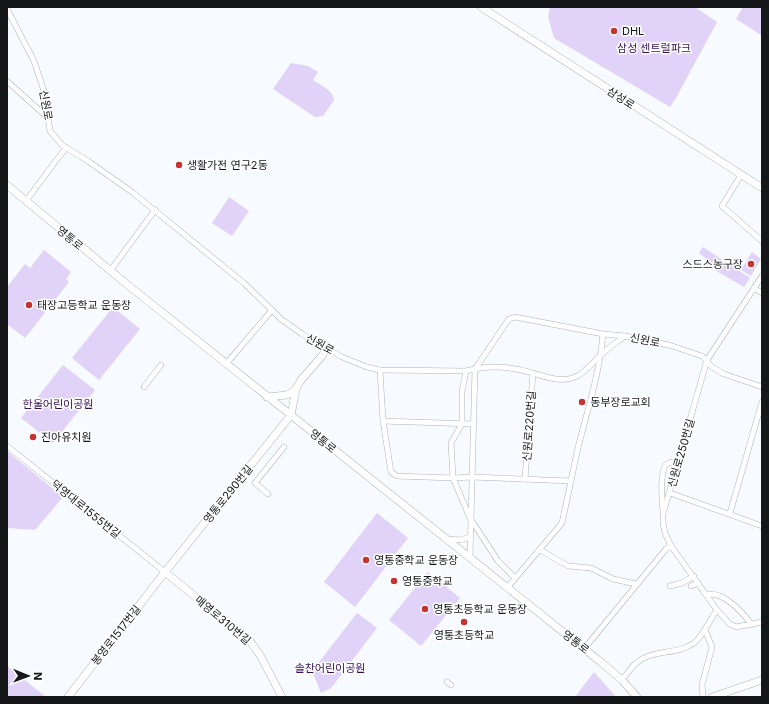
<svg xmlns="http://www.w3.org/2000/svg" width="769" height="704" viewBox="0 0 769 704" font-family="Inter,'Noto Sans KR',sans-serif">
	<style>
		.green { fill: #e1d3f8 }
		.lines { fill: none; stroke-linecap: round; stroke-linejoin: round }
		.street-casing { stroke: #adb3b9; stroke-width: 6 }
		.secondary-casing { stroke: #adb3b9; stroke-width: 8 }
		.street { stroke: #fff; stroke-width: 5 }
		.secondary { stroke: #fff; stroke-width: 7 }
		.poi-dot { fill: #c33432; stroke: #fff; stroke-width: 1.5 }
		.labels { text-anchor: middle; stroke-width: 3; stroke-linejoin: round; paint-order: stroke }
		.poi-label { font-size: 11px; fill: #151719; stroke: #fff; text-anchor: start }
		.park-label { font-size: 11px; fill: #361158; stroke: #fff }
		.street-label { font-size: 11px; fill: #151719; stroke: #fff }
	</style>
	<rect width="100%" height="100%" fill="#f7fbff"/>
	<g class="green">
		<polygon points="550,7 695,7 717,22 676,98 670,107 554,38 548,17"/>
		<polygon points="743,7 762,7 762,33 761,35 736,19"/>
		<path d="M 291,63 L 308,66 L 318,72 L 313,80 C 320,85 333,90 334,100 L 323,116 L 315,117 L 273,89 Z"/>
		<polygon points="229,197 249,211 232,236 212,223"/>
		<polygon points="703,247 750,278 744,287 706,265 709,261 699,253"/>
		<polygon points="44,250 71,272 66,279 69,282 25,338 7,324 7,287 25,264 30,268"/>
		<polygon points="752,252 761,259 751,276 741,270"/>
		<polygon points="113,307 140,329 99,380 72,358"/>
		<polygon points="63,365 95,390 53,443 21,418"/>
		<polygon points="7,451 63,497 35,530 7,528"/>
		<polygon points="377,513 408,538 355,607 324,582"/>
		<polygon points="428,572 460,598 421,646 389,620"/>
		<polygon points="357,613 377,628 331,688 321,693 312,671"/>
		<polygon points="7,666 46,697 7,697"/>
		<polygon points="594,672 616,697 575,697"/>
	</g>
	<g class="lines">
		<defs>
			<g id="street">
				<path d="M 7,9 L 34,61 L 44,91 L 50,131 L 62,145 L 88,161 L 132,192 L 245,284 L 281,319 L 302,334 L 342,357 L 367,367 L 380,370 L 466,371 C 481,367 500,366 515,369 C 534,371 556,385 575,377 C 585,373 593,362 601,355 C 608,348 617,342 625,336 L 669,345 L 702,356 L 712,367 L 724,374 L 762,387"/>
				<polyline points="7,81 48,118"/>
				<polyline points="741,175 722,206 762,241"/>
				<polyline points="26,201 55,162 66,148"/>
				<polyline points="110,271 155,210"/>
				<polyline points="762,276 707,360 663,514 663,523 665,533 671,546 717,610 730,624 736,627 762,622"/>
				<polyline points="754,288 762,293"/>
				<polyline points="226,364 272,310"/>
				<polyline points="380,370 383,421 391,472 397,476 453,478 472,477 571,481 562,523 507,588"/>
				<polyline points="466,371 462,391 462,424 451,443 453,478 470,518 498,561 515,578"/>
				<polyline points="144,387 161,365"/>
				<polyline points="383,421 473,424"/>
				<polyline points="7,446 165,572"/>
				<polyline points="525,479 533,373"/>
				<path d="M 571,481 C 574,466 577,451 581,436 C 590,402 600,369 603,334"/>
				<polyline points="670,493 762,526"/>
				<polyline points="268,494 255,483 284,447"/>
				<path d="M 663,511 C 662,502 659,468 668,463 C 670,462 675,462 678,462"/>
				<polyline points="730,513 762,402"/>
				<polyline points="448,539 460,540 470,537"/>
				<polyline points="540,550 568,566 591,568 613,579 636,584"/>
				<polyline points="470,557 475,369 509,319 515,317 603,334 625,336"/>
				<polyline points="670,586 682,583 694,576"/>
				<polyline points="691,586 698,583"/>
				<path d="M 707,595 C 723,590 743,613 752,625"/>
				<polyline points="584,649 666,549 671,546"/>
				<path d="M 622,680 C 628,673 634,662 644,658 C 660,650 678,654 694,643 C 704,635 709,621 717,610"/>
				<polyline points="447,682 451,685"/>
				<polyline points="703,697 702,685 712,647 705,630"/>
			</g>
			<g id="secondary">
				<polyline points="481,7 762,188"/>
				<polyline points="7,185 129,286 602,663 622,680 637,697"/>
				<polyline points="267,397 287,395 296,389"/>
				<polyline points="165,572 250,641 260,655 282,697"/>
				<polyline points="68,697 165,572 291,415 296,389 301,380 322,356 327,348"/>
				<polyline points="712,697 762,680"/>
			</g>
		</defs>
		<use href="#street" class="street-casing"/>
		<use href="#secondary" class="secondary-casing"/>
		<use href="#street" class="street"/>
		<use href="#secondary" class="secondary"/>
	</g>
	<g class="poi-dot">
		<circle cx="614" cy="31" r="4"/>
		<circle cx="179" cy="165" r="4"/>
		<circle cx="751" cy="264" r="4"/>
		<circle cx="29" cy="305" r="4"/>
		<circle cx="582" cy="402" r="4"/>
		<circle cx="33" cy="437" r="4"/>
		<circle cx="366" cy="560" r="4"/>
		<circle cx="394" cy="581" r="4"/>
		<circle cx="425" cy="609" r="4"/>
		<circle cx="464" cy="622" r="4"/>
	</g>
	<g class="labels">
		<g class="poi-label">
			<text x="622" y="35">DHL</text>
			<text x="187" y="169">생활가전 연구2동</text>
			<text x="743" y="268" text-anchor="end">스드스농구장</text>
			<text x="37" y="309">태장고등학교 운동장</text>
			<text x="590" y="406">동부장로교회</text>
			<text x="41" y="441">진아유치원</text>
			<text x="374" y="564">영통중학교 운동장</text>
			<text x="402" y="585">영통중학교</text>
			<text x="433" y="613">영통초등학교 운동장</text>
			<text x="464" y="639" text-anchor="middle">영통초등학교</text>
		</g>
		<g class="park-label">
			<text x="654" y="52">삼성 센트럴파크</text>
			<text x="58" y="408">한울어린이공원</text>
			<text x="330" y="672">솔찬어린이공원</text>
		</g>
		<g class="street-label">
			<text transform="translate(621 98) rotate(33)" y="4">삼성로</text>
			<text transform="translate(46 105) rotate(80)" y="4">신원로</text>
			<text transform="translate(70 238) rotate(40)" y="4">영통로</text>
			<text transform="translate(645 340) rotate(11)" y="4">신원로</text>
			<text transform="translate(320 344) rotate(29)" y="4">신원로</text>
			<text transform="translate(529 426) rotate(-86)" y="4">신원로220번길</text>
			<text transform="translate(323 441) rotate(39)" y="4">영통로</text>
			<text transform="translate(681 453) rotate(-74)" y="4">신원로250번길</text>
			<text transform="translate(228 494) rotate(-51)" y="4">영통로290번길</text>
			<text transform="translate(86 509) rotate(39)" y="4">덕영대로1555번길</text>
			<text transform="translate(223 620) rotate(40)" y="4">매영로310번길</text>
			<text transform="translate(116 635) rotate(-52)" y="4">봉영로1517번길</text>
			<text transform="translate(576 642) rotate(38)" y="4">영통로</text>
		</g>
	</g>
	<rect width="769" height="704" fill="none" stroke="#151719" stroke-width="16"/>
	<g transform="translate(28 676) rotate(91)" stroke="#ffffff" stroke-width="3" paint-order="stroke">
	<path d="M0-3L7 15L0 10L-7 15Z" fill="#151719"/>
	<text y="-6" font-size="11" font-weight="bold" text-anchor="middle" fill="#151719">N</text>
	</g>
</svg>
